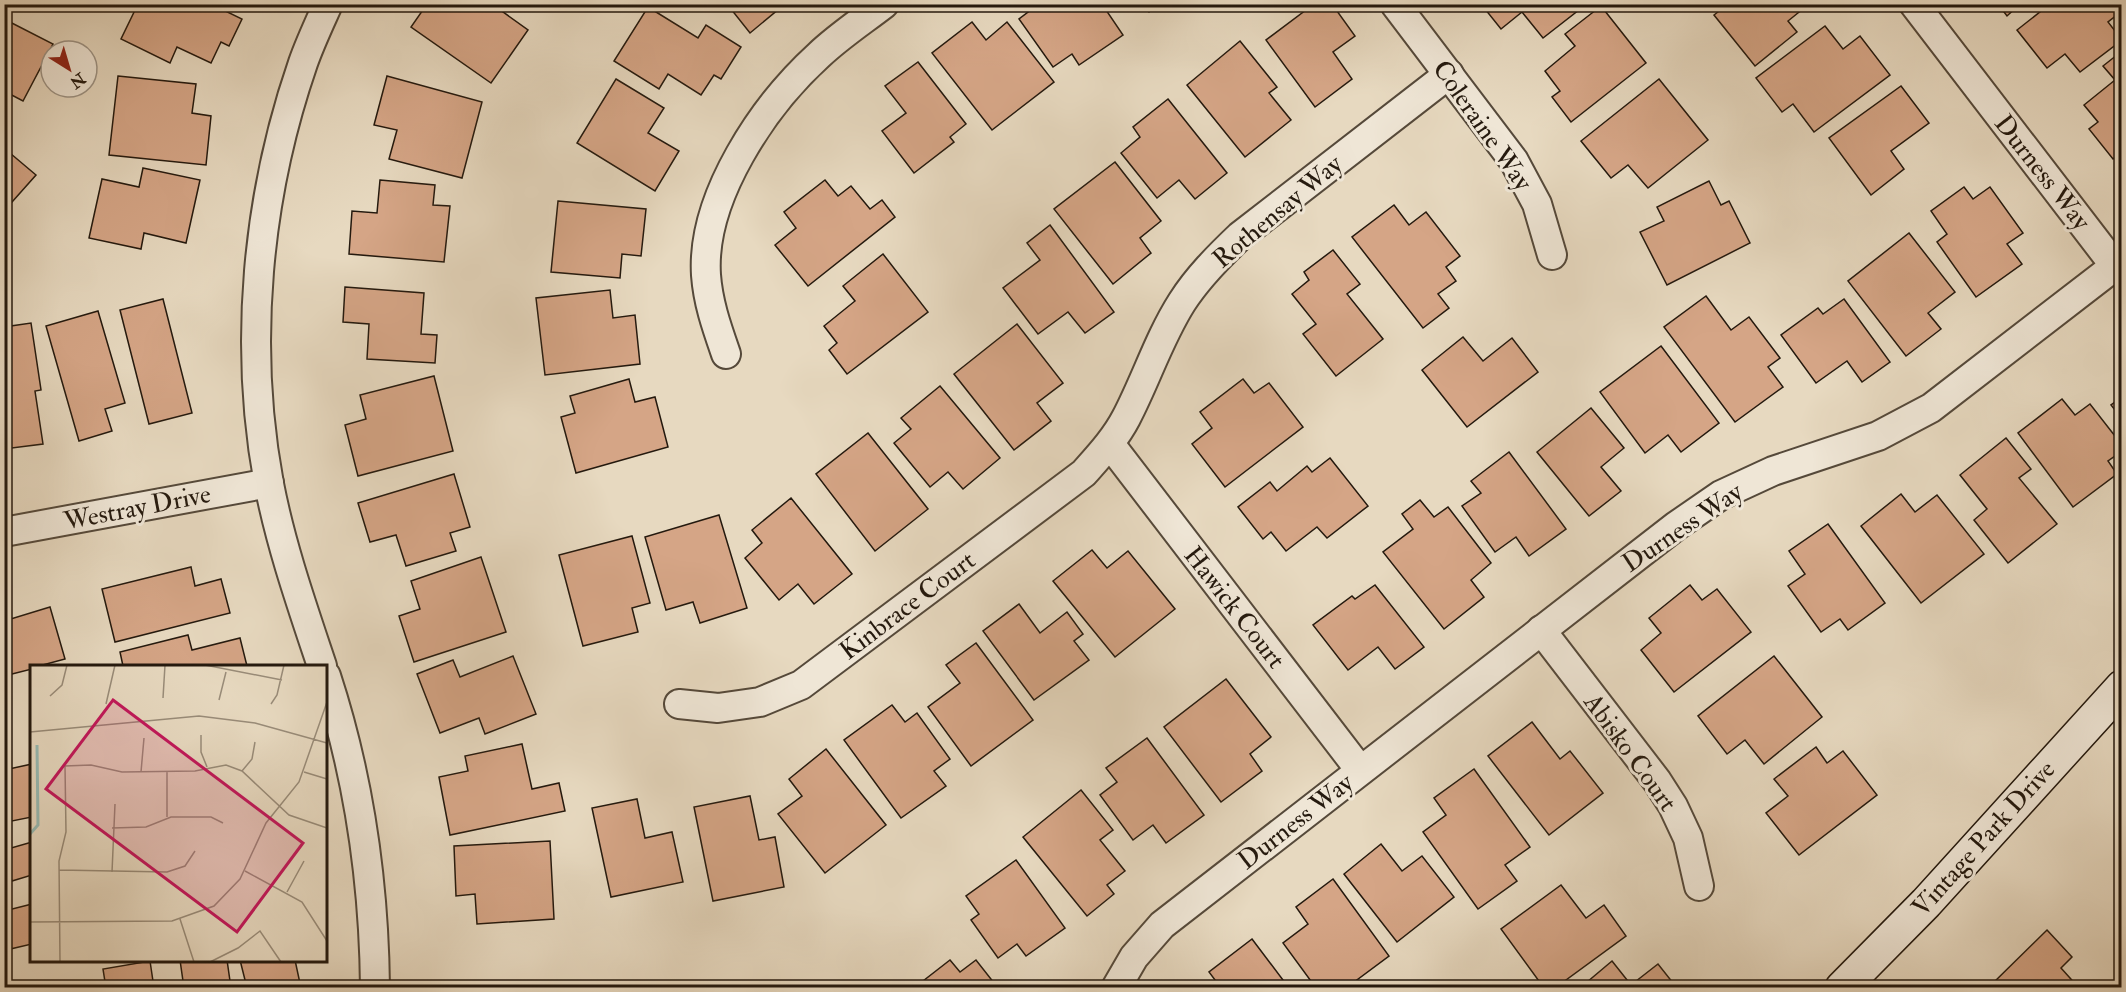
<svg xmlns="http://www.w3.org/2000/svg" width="2126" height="992" viewBox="0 0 2126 992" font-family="'IM FELL Double Pica',serif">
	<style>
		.building { fill: #d5a586; stroke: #24190e; stroke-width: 1.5 }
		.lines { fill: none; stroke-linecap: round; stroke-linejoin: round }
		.street-casing { stroke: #55493a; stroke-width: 32 }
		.secondary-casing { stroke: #24190e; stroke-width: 36 }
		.street { stroke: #efe6d6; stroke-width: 28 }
		.secondary { stroke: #efe6d6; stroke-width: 33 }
		.labels { text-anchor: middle; stroke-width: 6; stroke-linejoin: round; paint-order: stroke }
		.street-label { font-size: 26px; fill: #24190e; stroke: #efe6d6 }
		.inset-river { fill: none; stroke: #97bab3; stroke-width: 3 }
		.inset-road { fill: none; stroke: #998c79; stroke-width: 1.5 }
		.view { fill: #c2185b; fill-opacity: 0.15; stroke: #c2185b; stroke-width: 3 }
		.inset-edge { fill: none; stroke: #24190e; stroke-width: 3 }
	</style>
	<rect width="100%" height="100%" fill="#e7d9c0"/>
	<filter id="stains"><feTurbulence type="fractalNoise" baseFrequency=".00333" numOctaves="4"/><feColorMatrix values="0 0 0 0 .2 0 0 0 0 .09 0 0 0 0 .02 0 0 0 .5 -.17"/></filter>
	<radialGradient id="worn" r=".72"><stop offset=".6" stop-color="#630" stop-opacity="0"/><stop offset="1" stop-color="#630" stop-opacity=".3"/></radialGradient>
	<g class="building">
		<polygon points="138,4 211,4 242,19 229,46 221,42 211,63 177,47 170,63 121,39"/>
		<polygon points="427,4 492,4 528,30 491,83 411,27"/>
		<polygon points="727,4 785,4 750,33"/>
		<polygon points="1035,4 1102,4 1123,35 1079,65 1072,54 1053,67 1019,19 1036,6"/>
		<polygon points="1143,4 1159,4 1149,12"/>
		<polygon points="1314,4 1332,4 1355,36 1333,52 1352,79 1315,107 1266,40"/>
		<polygon points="1481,4 1583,4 1584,6 1543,38 1522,12 1501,29"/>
		<polygon points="1728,4 1809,4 1788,21 1797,32 1755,66 1714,15"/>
		<polygon points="1998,4 2020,4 2007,16"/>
		<polygon points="2050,4 2118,4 2122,11 2108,22 2122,40 2080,72 2065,54 2047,68 2017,30"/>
		<polygon points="1601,6 1646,63 1571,122 1552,97 1560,91 1545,71 1575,46 1565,34"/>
		<polygon points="648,7 698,38 706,25 741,47 721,79 714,75 701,95 668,74 659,89 614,61"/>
		<polygon points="4,19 53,44 23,101 4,91"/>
		<polygon points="972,22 986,40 1007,22 1054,82 992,130 932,53"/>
		<polygon points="1825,26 1843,49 1860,36 1890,75 1814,132 1793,104 1782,112 1756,78"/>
		<polygon points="1240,41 1277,87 1269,93 1291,120 1245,157 1187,85"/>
		<polygon points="2122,51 2122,152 2113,159 2089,129 2098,122 2084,105 2115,80 2103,66"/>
		<polygon points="918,62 966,124 950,137 954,142 914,173 882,131 906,113 885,86"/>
		<polygon points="118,76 196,84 192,113 211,116 206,165 109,155"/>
		<polygon points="387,76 482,102 462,178 389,159 397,130 374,125"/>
		<polygon points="616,79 664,108 648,133 679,151 655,191 577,143"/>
		<polygon points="1659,79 1708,140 1648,188 1628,165 1611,178 1581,141"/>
		<polygon points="1901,86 1929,123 1891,151 1904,169 1871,195 1829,138"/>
		<polygon points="1168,99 1227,173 1195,199 1179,180 1157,198 1121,153 1140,137 1133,127"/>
		<polygon points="4,148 36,175 4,211"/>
		<polygon points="1115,162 1161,221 1140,238 1151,253 1113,284 1054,209"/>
		<polygon points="143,168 200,180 186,243 144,233 141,249 89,238 102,179 139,187"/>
		<polygon points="380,180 435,185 433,205 450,206 444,262 349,254 352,211 377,213"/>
		<polygon points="825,180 838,196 851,186 870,209 882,200 895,217 808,286 775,245 796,228 784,212"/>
		<polygon points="1709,181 1721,205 1729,201 1750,243 1667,285 1640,232 1664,221 1657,207"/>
		<polygon points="1964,187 1973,199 1990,187 2023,233 2007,244 2022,264 1976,297 1937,242 1947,234 1931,211"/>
		<polygon points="558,201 646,209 641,256 622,254 620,278 551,272"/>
		<polygon points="1394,205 1409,225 1426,212 1460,256 1446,267 1456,281 1438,294 1449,308 1423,328 1352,237"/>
		<polygon points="1050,225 1114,312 1085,333 1068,312 1038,334 1003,288 1040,260 1027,243"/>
		<polygon points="1909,233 1955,292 1928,313 1941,329 1906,356 1848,281"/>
		<polygon points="1333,250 1360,284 1347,294 1383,339 1336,376 1303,334 1316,324 1292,294 1309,280 1304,272"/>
		<polygon points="883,254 928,312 847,374 829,350 837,343 824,326 855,301 843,286"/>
		<polygon points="345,287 424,293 421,334 437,335 435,363 367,359 369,324 343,322"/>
		<polygon points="610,290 613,318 635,315 640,364 545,375 536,298"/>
		<polygon points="1706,296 1731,330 1749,317 1780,358 1768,367 1783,387 1735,422 1664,327"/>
		<polygon points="163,299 192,413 149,424 120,310"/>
		<polygon points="1844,299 1890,362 1862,382 1847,361 1816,383 1781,335 1818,308 1823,314"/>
		<polygon points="98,311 125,403 105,409 112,431 79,441 46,326"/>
		<polygon points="31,323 41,390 35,391 43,444 4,449 4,327"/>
		<polygon points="1017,324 1063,383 1037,403 1051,421 1014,450 954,374"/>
		<polygon points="1463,337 1483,361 1512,338 1538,372 1467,427 1422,370"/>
		<polygon points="1661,346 1719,423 1681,452 1668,435 1645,453 1600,392"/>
		<polygon points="434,376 453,451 358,476 345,425 366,419 360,395"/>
		<polygon points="629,379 635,402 655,397 668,447 576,473 561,417 575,413 570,396"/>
		<polygon points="1243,379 1254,393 1269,383 1303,427 1225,487 1192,444 1212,428 1200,412"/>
		<polygon points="940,386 1000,458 963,489 948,472 930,487 894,443 911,429 901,418"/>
		<polygon points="2122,397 2122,419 2111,405"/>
		<polygon points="2062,399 2075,415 2090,404 2122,445 2122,451 2108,461 2117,474 2073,507 2018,433"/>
		<polygon points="1591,408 1624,448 1601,467 1621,491 1589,516 1537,452"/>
		<polygon points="868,433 928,509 875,551 816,474"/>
		<polygon points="2006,438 2031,469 2019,478 2057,524 2008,563 1974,520 1987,509 1960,475"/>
		<polygon points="1509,452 1566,529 1529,556 1516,537 1495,552 1462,506 1481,493 1471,481"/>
		<polygon points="1330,458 1368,506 1327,538 1317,527 1286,551 1271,532 1263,539 1238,507 1270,482 1277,491 1307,466 1312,472"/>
		<polygon points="454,474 470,527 450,533 456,551 406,566 396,535 370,542 358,503"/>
		<polygon points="1901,494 1915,512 1937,495 1984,554 1921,603 1861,526"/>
		<polygon points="791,498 852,574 814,604 798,584 779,600 745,558 762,543 752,530"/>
		<polygon points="1420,500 1434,517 1448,507 1491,563 1471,580 1484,597 1444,629 1383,552 1413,529 1402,514"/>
		<polygon points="719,515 747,608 700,623 693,602 666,610 645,537"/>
		<polygon points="1828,524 1885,603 1848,630 1840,619 1821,632 1788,586 1805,574 1789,551"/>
		<polygon points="632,536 650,603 632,608 638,632 583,646 559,555"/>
		<polygon points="1092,550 1107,568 1128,551 1175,609 1115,657 1053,581"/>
		<polygon points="481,557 506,632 414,662 399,616 420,609 411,581"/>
		<polygon points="191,567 195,586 221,579 230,613 115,642 102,589"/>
		<polygon points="1375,585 1424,647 1395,669 1378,647 1348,670 1313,625 1352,596 1355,599"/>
		<polygon points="1690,585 1702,600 1717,589 1751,632 1674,692 1641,650 1661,633 1649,618"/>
		<polygon points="1019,604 1040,633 1067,612 1083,634 1074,641 1089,660 1034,700 983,631"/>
		<polygon points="50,607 65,659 39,666 32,666 32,669 4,676 4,621"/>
		<polygon points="188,635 192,650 240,638 247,666 123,666 120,652"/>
		<polygon points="976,643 1033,720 971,766 928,707 960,683 946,665"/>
		<polygon points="513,656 536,714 485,734 479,718 440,733 417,674 453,660 460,677"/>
		<polygon points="1774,656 1822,717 1764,764 1745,740 1727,754 1698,716"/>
		<polygon points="1226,679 1271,737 1250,754 1262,771 1221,802 1164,727"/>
		<polygon points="892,705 905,722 917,713 950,759 934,771 946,786 901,818 844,740"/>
		<polygon points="1532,722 1560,759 1570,751 1603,793 1549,835 1488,756"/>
		<polygon points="1147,738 1204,815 1166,843 1153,825 1133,840 1100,795 1117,782 1106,768"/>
		<polygon points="522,744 532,789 559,783 565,811 450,835 439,777 468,771 465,756"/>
		<polygon points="1816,747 1827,763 1843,751 1877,795 1799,855 1766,813 1788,796 1774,779"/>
		<polygon points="826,749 886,825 825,873 778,814 802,796 789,779"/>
		<polygon points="32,764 32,817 7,822 4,811 4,770"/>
		<polygon points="1474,769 1530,847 1505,865 1517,881 1478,909 1423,832 1446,815 1434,798"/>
		<polygon points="1081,790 1113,830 1100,840 1125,871 1107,885 1114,894 1087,916 1023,837"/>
		<polygon points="750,796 759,840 775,837 784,887 713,901 694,807"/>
		<polygon points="637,799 645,838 672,832 683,882 611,897 592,808"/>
		<polygon points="550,841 554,919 477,924 475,894 456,896 454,846"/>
		<polygon points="32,842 32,875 12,881 4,857 4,850"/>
		<polygon points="1381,844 1402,871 1422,856 1454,897 1397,942 1344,874"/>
		<polygon points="1016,860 1065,928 1026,956 1017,944 998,958 971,920 979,914 966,896"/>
		<polygon points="1333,879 1389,956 1346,988 1316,988 1283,943 1308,924 1296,907"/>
		<polygon points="1561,885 1586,918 1604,905 1626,936 1555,988 1544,988 1501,929"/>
		<polygon points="32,904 32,944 6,950 4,941 4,911"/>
		<polygon points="2047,930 2072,957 2061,968 2079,988 1988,988"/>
		<polygon points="1252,939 1289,988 1221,988 1209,972"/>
		<polygon points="180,960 227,960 231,988 184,988"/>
		<polygon points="240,960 295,960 301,988 247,988"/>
		<polygon points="950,960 960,972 976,960 998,988 914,988"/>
		<polygon points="150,961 154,988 106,988 103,969"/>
		<polygon points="1612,961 1631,985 1658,964 1677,988 1580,988"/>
		<polygon points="452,983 491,988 452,988"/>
		<polygon points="547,983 588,988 547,988"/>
	</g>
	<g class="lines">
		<defs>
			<g id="street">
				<polyline points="1395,4 1514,161 1537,204 1552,255"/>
				<path d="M 726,354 C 717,328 708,303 706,275 C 701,197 764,105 819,55 C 839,36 862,21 884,4"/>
				<polyline points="1110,444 1360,770"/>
				<polyline points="4,532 269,483"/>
				<polyline points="1541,630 1657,781 1673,806 1688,838 1699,886"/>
				<path d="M 322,666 C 302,606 281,546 269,484 C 243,345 257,196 303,63 C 310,43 319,24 328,4"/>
				<path d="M 326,676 C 359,777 374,881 375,988"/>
				<path d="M 679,704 L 718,708 L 760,702 L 801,685 L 1084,473 C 1099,456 1115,439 1126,418 C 1146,380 1159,338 1182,302 C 1198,277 1219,256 1240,236 L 1449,74"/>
				<polyline points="1116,988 1134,957 1162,925 1676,526 1721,495 1773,471 1878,436 1931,408 2115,266 1914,4"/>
			</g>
			<polyline id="secondary" points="1842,988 1926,903 2122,687"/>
		</defs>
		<use href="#street" class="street-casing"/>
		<use href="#secondary" class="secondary-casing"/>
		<use href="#street" class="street"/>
		<use href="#secondary" class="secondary"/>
	</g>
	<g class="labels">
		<g class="street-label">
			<text transform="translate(1483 125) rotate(55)" y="9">Coleraine Way</text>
			<text transform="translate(2043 172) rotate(52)" y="9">Durness Way</text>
			<text transform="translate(1277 211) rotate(-40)" y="9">Rothensay Way</text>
			<text transform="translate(137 507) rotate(-11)" y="9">Westray Drive</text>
			<text transform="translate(1682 527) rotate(-34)" y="9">Durness Way</text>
			<text transform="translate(907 605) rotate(-37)" y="9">Kinbrace Court</text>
			<text transform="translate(1235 607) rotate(52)" y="9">Hawick Court</text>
			<text transform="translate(1631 752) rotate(54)" y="9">Abisko Court</text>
			<text transform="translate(1295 821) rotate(-38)" y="9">Durness Way</text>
			<text transform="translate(1983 838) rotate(-48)" y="9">Vintage Park Drive</text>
		</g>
	</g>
	<g transform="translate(30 665)">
		<rect width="297" height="297" fill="#e7d9c0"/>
		<path class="inset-river" d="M 0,169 L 8,160 L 7,80"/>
		<path class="inset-road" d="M 175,0 L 252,15M 20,31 L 32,20 L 37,0M 133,33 L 135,0M 189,35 L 196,7M 76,39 L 85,0M 241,39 L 247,30 L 254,0M 0,67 L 169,51 L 225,58 L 297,78M 171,70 L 171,87 L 177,102M 137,106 L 137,152M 212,106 L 222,94 L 225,77M 111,107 L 114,73M 274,107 L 297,114M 82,163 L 116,162 L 141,152 L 181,152 L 193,158M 29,205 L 137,207 L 155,201 L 165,186M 215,206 L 272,237 L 297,276M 82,207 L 85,139M 257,227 L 274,196M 150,254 L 164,297M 0,257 L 142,256 L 184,241 L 210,214 L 236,158 L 269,117 L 297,37M 30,297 L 29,196 L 36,167 L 35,101 L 61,100 L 92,107 L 165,106 L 196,100 L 212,106 L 259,150 L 297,163M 180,297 L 208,283 L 230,266 L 251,297"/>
		<path class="view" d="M 83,35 L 273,178 L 207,267 L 16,124 Z"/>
		<rect width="297" height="297" class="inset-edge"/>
	</g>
	<rect width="2126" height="992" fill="none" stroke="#e7d9c0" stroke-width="24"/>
	<rect x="6" y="6" width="2114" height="980" fill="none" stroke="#24190e" stroke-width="3"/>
	<rect x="12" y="12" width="2102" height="968" fill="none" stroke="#24190e" stroke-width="1.5"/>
	<g transform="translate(69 69) rotate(143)"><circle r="28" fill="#efe6d6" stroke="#9e9486" stroke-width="1.5"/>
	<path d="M0-4.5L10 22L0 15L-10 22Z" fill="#8f2418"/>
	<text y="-9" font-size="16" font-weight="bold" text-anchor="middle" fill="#24190e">N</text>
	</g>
	<rect width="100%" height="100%" filter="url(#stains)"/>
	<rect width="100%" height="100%" fill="url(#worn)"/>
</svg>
